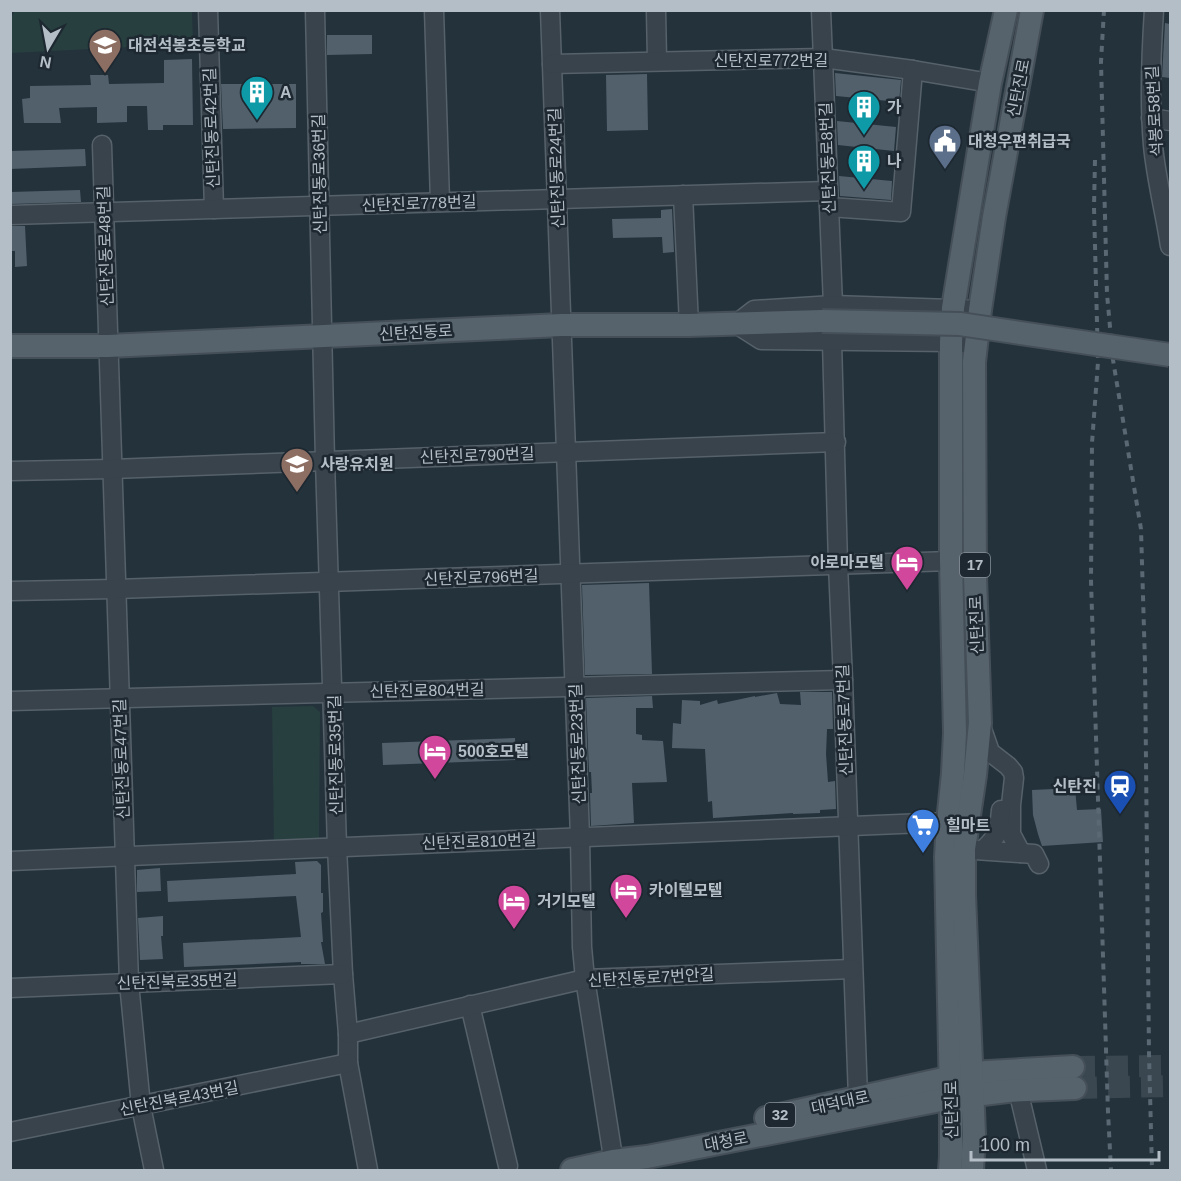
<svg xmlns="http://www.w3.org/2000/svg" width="1181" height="1181" viewBox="0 0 1181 1181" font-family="Arial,'Noto Sans KR',sans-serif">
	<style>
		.green { fill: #273f3e }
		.building { fill: #52606c }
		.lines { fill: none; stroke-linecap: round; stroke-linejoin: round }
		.major-tunnel { stroke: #3a4751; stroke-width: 22; stroke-dasharray: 22 11; stroke-linecap: butt }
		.minor-casing { stroke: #56616a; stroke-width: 21 }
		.major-casing { stroke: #444f58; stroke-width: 26 }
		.minor { stroke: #38434c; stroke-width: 18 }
		.major { stroke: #56626c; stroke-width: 22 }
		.rail { stroke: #5a6873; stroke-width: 4; stroke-dasharray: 6 6; stroke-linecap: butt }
		.major-bridge-casing { stroke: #444f58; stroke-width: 26; stroke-linecap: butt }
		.major-bridge { stroke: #56626c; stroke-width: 22 }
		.labels { text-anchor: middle; stroke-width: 5; stroke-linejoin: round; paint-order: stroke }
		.shield { fill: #1d2831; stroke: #87919a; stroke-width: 1.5 }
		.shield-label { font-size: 15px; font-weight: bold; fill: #b4bec7 }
		.poi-label { font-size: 16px; font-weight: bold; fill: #b4bec7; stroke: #1d2831; text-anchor: start }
		.street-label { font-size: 16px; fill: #b4bec7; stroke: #1d2831 }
	</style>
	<rect width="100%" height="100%" fill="#24323c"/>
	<g class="green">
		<polygon points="15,10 192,11 193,44 11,53 11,18"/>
		<polygon points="313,706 320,712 319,838 312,846 274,848 272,707"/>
	</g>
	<g class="building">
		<polygon points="1165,23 1170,24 1170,78 1162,77"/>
		<polygon points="327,35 372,35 372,54 327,55"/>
		<polygon points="192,59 193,125 163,125 163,130 148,130 147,106 127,106 127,122 97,123 97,107 59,108 61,123 24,123 22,99 30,98 30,86 91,85 90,75 108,75 109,84 164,83 164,60"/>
		<polygon points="835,73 901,80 899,102 836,96"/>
		<polygon points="647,74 648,130 607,131 606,75"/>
		<polygon points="221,84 296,84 296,128 223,129"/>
		<polygon points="837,121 896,127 894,151 838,145"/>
		<polygon points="85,149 86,166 10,169 10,151"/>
		<polygon points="839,176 892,181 891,200 840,196"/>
		<polygon points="80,190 81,202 10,204 10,192"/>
		<polygon points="672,209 674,252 663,253 662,237 613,238 612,219 661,218 661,210"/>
		<polygon points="10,226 25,226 27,266 15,267 15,251 10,251"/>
		<polygon points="649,583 652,674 585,675 582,585"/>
		<polygon points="800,692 832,692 833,729 827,729 826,754 828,782 835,781 836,809 820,810 820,813 793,814 793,813 713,818 712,801 708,802 705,749 672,748 673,723 681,724 682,700 700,701 700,705 717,700 718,704 755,696 755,697 777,693 780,704 801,705"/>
		<polygon points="652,696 653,708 636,708 636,734 642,735 642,740 663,741 667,782 632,783 634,823 591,826 590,793 592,793 591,772 589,772 586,698"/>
		<polygon points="515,738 516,760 383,765 382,743"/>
		<polygon points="1075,788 1077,810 1101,809 1103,842 1042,846 1038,834 1033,815 1032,790"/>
		<polygon points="317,861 321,865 321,893 323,893 323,912 321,913 323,942 321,942 325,964 301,964 301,962 184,967 183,943 301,937 296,896 168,902 167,881 296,874 295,862"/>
		<polygon points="160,868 161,891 137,892 137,870"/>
		<polygon points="163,916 163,936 161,936 163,959 140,960 138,918"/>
	</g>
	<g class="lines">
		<g class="major-tunnel">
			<polyline points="1073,1067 1170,1066"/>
			<polyline points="1075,1088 1170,1086"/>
		</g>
		<defs>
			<g id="minor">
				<polyline points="208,10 214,209"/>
				<polyline points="315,10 325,461 337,847 343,974 348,1034 348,1063 368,1170"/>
				<polyline points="434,10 440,202"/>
				<polyline points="550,10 580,837 582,947 585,979 615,1170"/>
				<polyline points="656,10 657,61"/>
				<polyline points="821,10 833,305"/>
				<path d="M 1154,10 C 1151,55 1149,100 1153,145 C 1156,179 1165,212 1170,246"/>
				<polyline points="552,64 823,58 913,70 990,83"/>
				<polyline points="1151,118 1170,121"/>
				<polyline points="102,145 129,983 141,1106 154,1170"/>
				<polyline points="683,195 689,325"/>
				<polyline points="829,207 901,212 913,70"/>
				<polyline points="10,215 828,191"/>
				<polyline points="832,341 838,565 843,680 858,1098"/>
				<polyline points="976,344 951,342 761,340 736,324 754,310 833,305 980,310"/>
				<polyline points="10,471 112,469 836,442"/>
				<polyline points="10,591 116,589 951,561"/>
				<polyline points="10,701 843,680"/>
				<polyline points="981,726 990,752 1008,766 1013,772 1014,778 1011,805 1011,834 1021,853"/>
				<polyline points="975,850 1034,854 1039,864"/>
				<path d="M 983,850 C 999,835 999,832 1001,810"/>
				<polyline points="10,861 948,822"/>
				<polyline points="10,988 343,974"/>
				<polyline points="470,1005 508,1166"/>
				<polyline points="348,1034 585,979 852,969"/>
				<polyline points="1018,1090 1037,1170"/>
				<polyline points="10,1132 348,1063"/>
			</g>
			<g id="major">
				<polyline points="10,346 108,346 561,325 689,325 822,321"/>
				<polyline points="766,1118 971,1073 1073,1067"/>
				<polyline points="572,1170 613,1161 647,1157 951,1098 1007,1091 1075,1088"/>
				<polyline points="950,1170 951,1157 951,1098 946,857 948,822 953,773 955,733 951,561 951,342 953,308 990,83 1006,10"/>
				<polyline points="972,1170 974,1134 964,895 964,849 975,775 980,723 975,576 974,362 980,310 994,217 1032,10"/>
			</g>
		</defs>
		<use href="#minor" class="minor-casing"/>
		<use href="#major" class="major-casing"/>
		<use href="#minor" class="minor"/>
		<use href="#major" class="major"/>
		<g class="rail">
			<polyline points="1104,10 1101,62 1107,294 1113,360 1141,529 1145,663 1149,1054 1152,1170"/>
			<polyline points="1095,160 1094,207 1098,362 1092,443 1091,581 1108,1112 1111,1170"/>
		</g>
		<defs>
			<polyline id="major-bridge" points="822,321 960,324 1170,355"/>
		</defs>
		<use href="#major-bridge" class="major-bridge-casing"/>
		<use href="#major-bridge" class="major-bridge"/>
	</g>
	<defs>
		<symbol id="school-pin" viewBox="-11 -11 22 30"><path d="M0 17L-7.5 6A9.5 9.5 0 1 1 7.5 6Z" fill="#8d6e63" stroke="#1d2831"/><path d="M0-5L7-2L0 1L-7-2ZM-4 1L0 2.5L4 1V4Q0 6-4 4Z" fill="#fff"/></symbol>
		<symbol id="building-pin" viewBox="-11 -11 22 30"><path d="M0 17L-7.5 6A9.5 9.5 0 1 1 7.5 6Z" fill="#0f9aa8" stroke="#1d2831"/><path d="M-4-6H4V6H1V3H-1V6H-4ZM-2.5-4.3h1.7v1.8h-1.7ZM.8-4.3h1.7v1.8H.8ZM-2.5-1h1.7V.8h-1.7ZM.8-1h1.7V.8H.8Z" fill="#fff"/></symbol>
		<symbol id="civic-pin" viewBox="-11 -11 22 30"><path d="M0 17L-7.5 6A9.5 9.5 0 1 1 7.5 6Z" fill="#5c6f8a" stroke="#1d2831"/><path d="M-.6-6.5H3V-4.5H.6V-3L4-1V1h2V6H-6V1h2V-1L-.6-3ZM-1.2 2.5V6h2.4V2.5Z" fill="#fff"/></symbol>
		<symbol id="hotel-pin" viewBox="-11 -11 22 30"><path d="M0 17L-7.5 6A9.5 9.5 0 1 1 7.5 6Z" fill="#d1479c" stroke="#1d2831"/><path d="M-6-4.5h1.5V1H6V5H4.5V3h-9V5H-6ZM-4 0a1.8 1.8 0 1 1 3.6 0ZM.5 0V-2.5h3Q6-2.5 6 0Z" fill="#fff"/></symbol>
		<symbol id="station-pin" viewBox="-11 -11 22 30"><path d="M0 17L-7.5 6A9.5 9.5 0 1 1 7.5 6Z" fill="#1a4fb4" stroke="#1d2831"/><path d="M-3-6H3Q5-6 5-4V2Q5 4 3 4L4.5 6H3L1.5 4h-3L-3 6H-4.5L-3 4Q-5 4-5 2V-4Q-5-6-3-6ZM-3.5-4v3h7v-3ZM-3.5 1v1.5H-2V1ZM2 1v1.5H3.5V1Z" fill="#fff"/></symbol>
		<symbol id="supermarket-pin" viewBox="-11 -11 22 30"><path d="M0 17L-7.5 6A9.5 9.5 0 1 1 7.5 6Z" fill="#3f7fe0" stroke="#1d2831"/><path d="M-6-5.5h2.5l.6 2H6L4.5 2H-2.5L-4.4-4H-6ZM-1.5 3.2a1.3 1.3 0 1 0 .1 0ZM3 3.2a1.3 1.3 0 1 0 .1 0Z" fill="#fff"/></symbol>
	</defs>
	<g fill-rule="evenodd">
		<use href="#school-pin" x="86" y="26" width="38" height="52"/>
		<use href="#building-pin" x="238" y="73" width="38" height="52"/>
		<use href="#building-pin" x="845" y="88" width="38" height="52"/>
		<use href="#civic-pin" x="926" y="122" width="38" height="52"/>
		<use href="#building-pin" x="845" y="142" width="38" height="52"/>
		<use href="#school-pin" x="278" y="445" width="38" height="52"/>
		<use href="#hotel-pin" x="888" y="543" width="38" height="52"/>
		<use href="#hotel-pin" x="416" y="732" width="38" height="52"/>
		<use href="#station-pin" x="1101" y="767" width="38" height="52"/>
		<use href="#supermarket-pin" x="904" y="806" width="38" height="52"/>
		<use href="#hotel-pin" x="607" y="871" width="38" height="52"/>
		<use href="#hotel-pin" x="495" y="882" width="38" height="52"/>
	</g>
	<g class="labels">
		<g class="shield">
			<rect x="960" y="553" width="30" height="24" rx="4.5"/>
			<rect x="765" y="1103" width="30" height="24" rx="4.5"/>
		</g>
		<g class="shield-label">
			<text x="975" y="570">17</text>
			<text x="780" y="1120">32</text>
		</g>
		<g class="poi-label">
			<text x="128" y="51">대전석봉초등학교</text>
			<text x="280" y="98">A</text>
			<text x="887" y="113">가</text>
			<text x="968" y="147">대청우편취급국</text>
			<text x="887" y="167">나</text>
			<text x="320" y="470">사랑유치원</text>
			<text x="884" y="568" text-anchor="end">아로마모텔</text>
			<text x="458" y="757">500호모텔</text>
			<text x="1097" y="792" text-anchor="end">신탄진</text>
			<text x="946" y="831">힐마트</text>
			<text x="649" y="896">카이텔모텔</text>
			<text x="537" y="907">거기모텔</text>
		</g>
		<g class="street-label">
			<text x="771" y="66">신탄진로772번길</text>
			<text transform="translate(1018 88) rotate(-79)" y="6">신탄진로</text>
			<text transform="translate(1154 111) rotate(-93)" y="6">석봉로58번길</text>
			<text transform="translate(211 128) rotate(-92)" y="6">신탄진동로42번길</text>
			<text transform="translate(827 158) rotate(-92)" y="6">신탄진동로8번길</text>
			<text transform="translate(556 168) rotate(-92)" y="6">신탄진동로24번길</text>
			<text transform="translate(319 174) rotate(-91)" y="6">신탄진동로36번길</text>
			<text transform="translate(419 203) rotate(-2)" y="6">신탄진로778번길</text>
			<text transform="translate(105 246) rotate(-92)" y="6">신탄진동로48번길</text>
			<text transform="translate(416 332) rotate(-3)" y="6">신탄진동로</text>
			<text transform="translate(477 455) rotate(-2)" y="6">신탄진로790번길</text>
			<text transform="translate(481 577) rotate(-2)" y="6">신탄진로796번길</text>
			<text transform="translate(976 625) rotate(-92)" y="6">신탄진로</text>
			<text transform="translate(427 690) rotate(-1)" y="6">신탄진로804번길</text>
			<text transform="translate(844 720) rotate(-92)" y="6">신탄진동로7번길</text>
			<text transform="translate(577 744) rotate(-92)" y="6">신탄진동로23번길</text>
			<text transform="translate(335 755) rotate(-91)" y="6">신탄진동로35번길</text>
			<text transform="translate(121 759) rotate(-92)" y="6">신탄진동로47번길</text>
			<text transform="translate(479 841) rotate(-2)" y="6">신탄진로810번길</text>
			<text transform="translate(651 977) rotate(-3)" y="6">신탄진동로7번안길</text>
			<text transform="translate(177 981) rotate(-2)" y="6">신탄진북로35번길</text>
			<text transform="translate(179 1098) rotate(-11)" y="6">신탄진북로43번길</text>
			<text transform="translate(840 1102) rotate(-12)" y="6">대덕대로</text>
			<text transform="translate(951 1110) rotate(-91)" y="6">신탄진로</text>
			<text transform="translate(726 1141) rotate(-11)" y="6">대청로</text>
		</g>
	</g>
	<rect width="1181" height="1181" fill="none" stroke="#b4bec7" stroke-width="24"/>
	<g transform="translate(48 48) rotate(190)" stroke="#1d2831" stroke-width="4.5" paint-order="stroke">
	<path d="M0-4.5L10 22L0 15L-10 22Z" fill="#b4bec7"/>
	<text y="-9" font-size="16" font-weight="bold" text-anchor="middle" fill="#b4bec7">N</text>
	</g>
	<path d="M971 1151v9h188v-9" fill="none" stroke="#b4bec7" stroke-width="3"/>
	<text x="980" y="1151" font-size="18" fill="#b4bec7" stroke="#1d2831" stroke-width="4.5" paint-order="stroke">100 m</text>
</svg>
